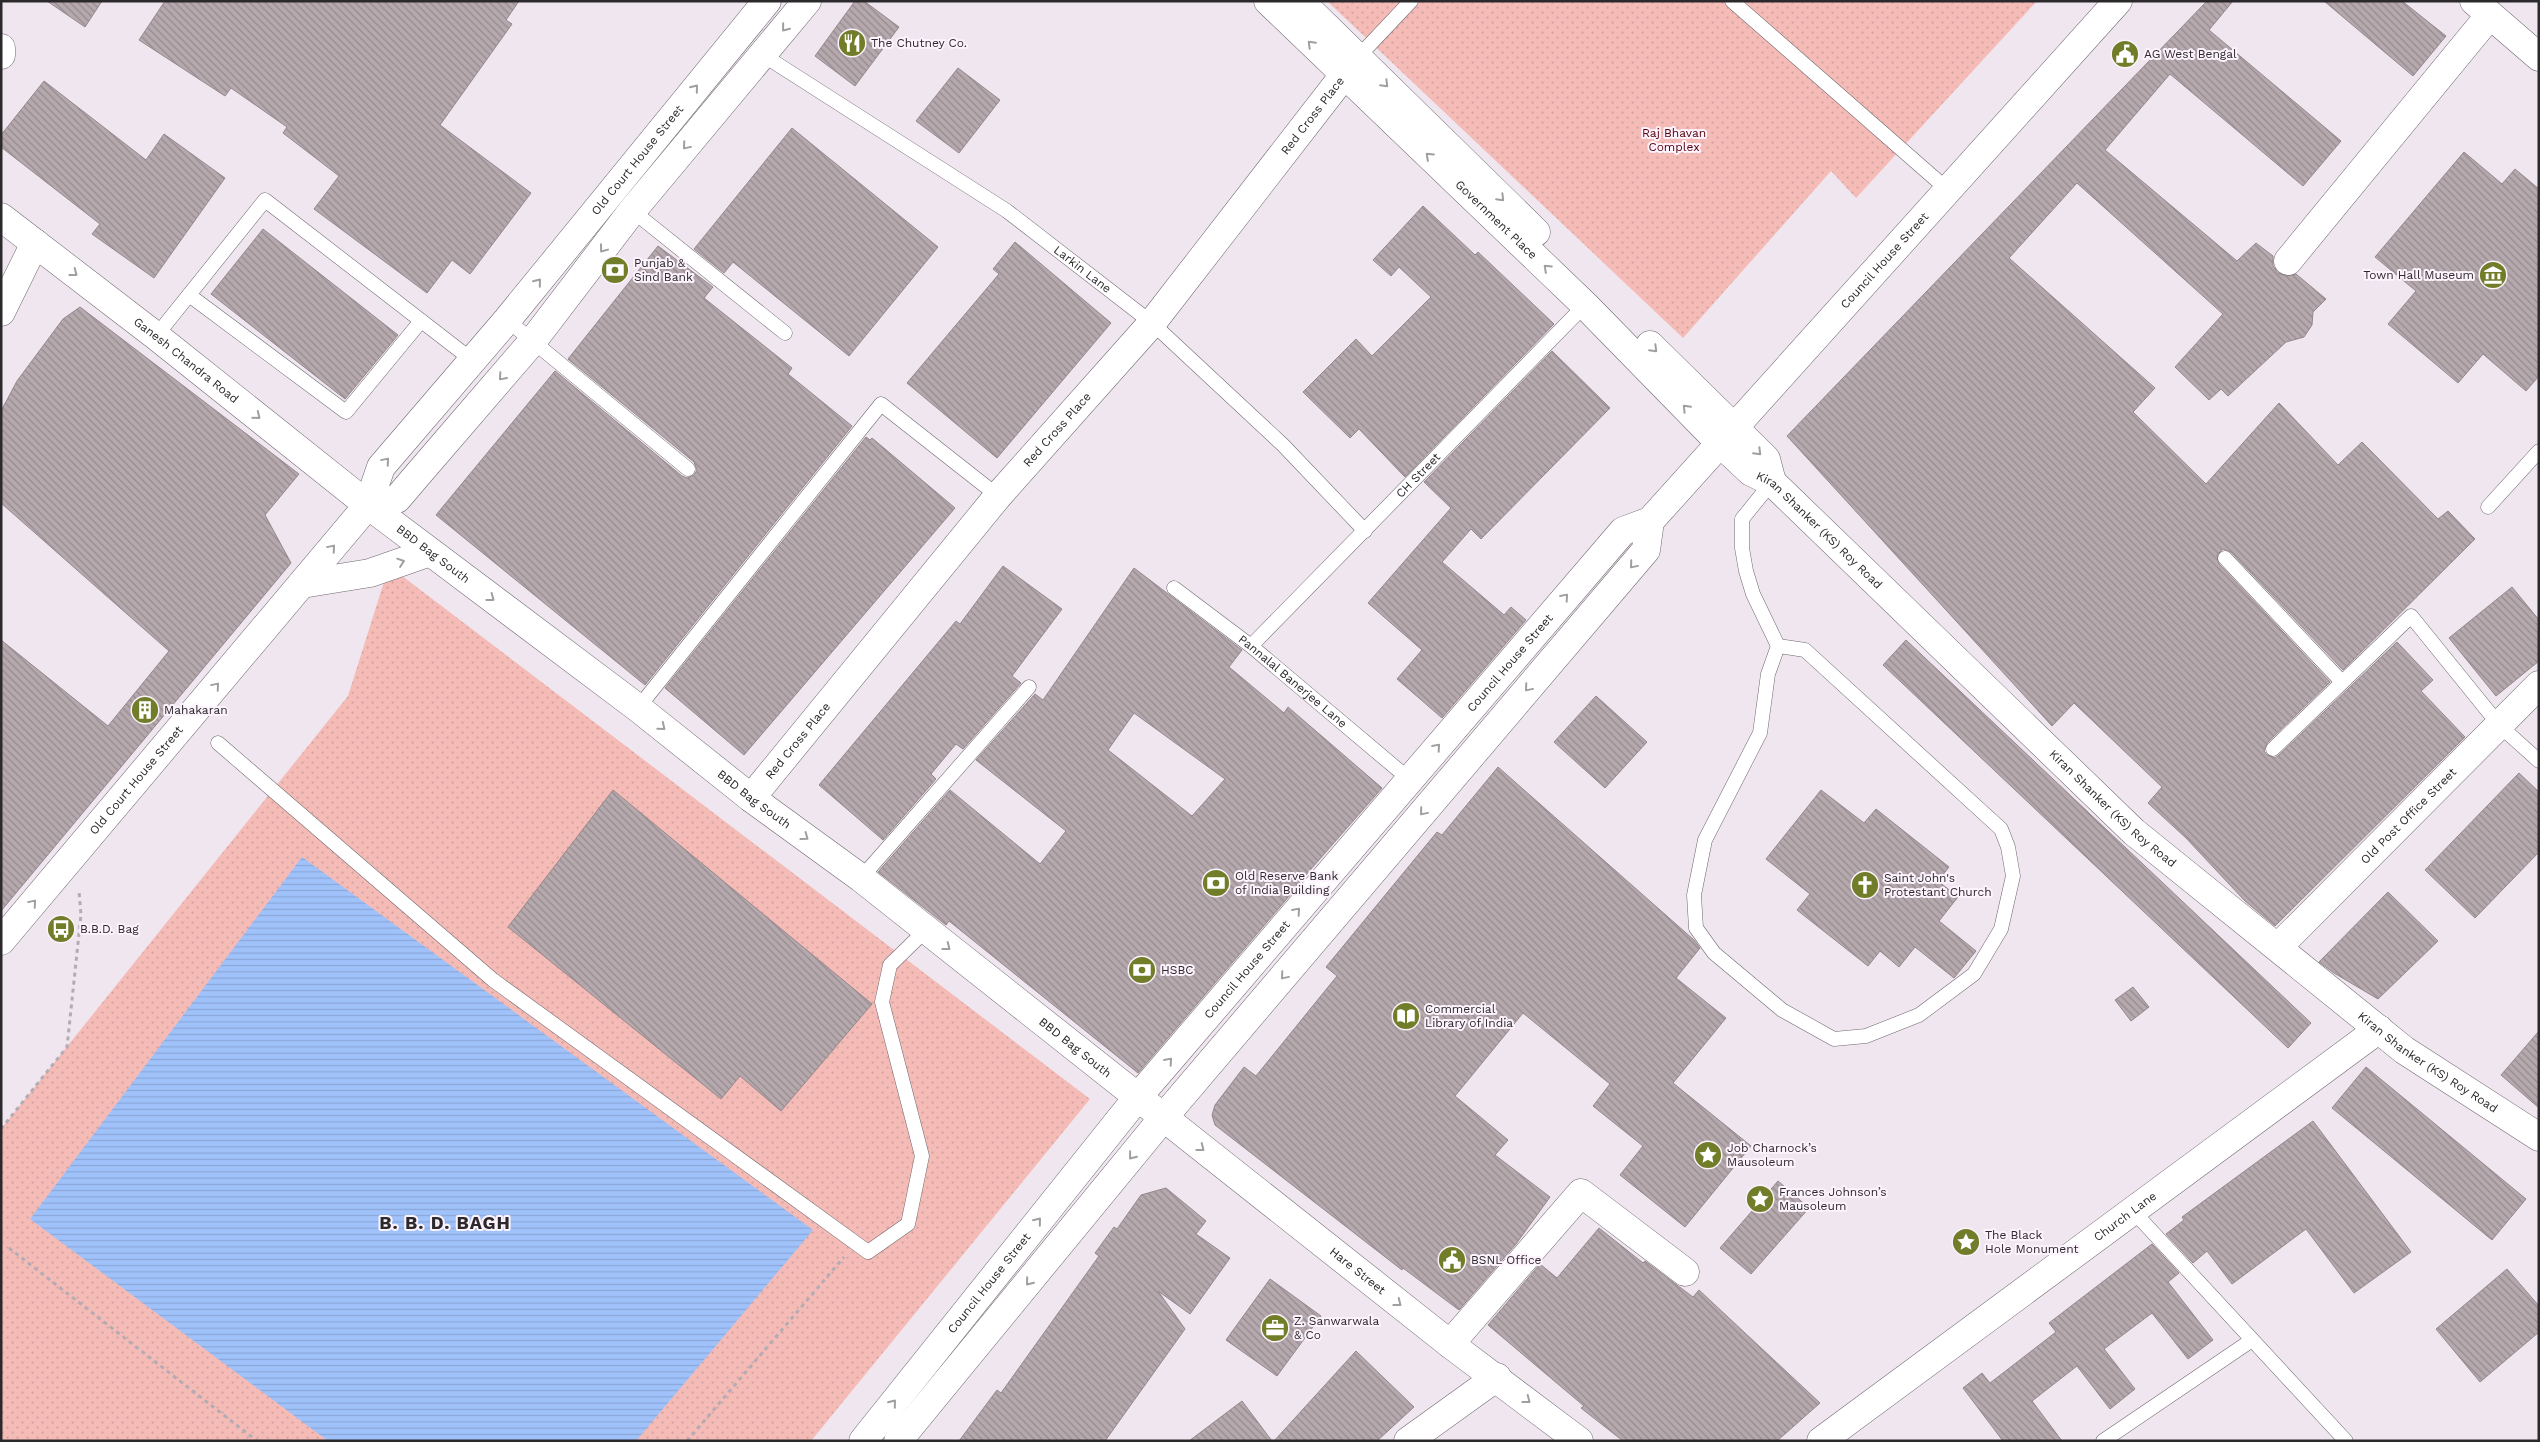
<svg xmlns="http://www.w3.org/2000/svg" width="2540" height="1442" viewBox="0 0 2540 1442" font-family="'Work Sans',sans-serif">
	<style>
		.park { fill: url(#park-dots) }
		.water { fill: url(#water-rules) }
		.building { fill: url(#building-back-hatch); stroke: #95888d; fill-rule: evenodd }
		.lines { fill: none; stroke-linecap: round; stroke-linejoin: round }
		.lane-casing { stroke: #6f6770; stroke-width: 15 }
		.street-casing { stroke: #6f6770; stroke-width: 29 }
		.secondary-casing { stroke: #6f6770; stroke-width: 29 }
		.path { stroke: #b3acb4; stroke-width: 3; stroke-dasharray: 4 4; stroke-linecap: butt }
		.lane { stroke: #fff; stroke-width: 14 }
		.street { stroke: #fff; stroke-width: 28 }
		.secondary { stroke: #fff; stroke-width: 28 }
		.oneway { stroke: #a09fa0 }
		.labels { text-anchor: middle; stroke-width: 4; stroke-linejoin: round; paint-order: stroke }
		.poi-label { font-size: 12px; fill: #2c292c; stroke: #fcf3fd; text-anchor: start }
		.street-label { font-size: 12px; fill: #2c292c; stroke: #fcf3fd }
		.park-label { font-size: 12px; fill: #56020b; stroke: #fcf3fd }
		.district-label { font-size: 18px; font-weight: bold; letter-spacing: 1px; fill: #2c292c; stroke: #fcf3fd }
	</style>
	<defs>
		<pattern id="park-dots" width="8" height="8" patternUnits="userSpaceOnUse" patternTransform="scale(1.25)"><rect width="8" height="8" fill="#f5bcb7"/><path d="M2 2h.1M6 6h.1" fill="none" stroke="#d2a29e" stroke-width="1.8" stroke-linecap="round"/></pattern>
		<pattern id="water-rules" width="6" height="5" patternUnits="userSpaceOnUse" patternTransform="scale(1.25)"><rect width="6" height="5" fill="#a0c2fb"/><path d="M0 2.5h6" fill="none" stroke="#8aa7d7"/></pattern>
		<pattern id="building-back-hatch" width="6" height="6" patternUnits="userSpaceOnUse" patternTransform="scale(1.25)"><rect width="6" height="6" fill="#b6a9ae"/><path d="M-1 5l2 2M0 0l6 6M5-1l2 2" fill="none" stroke="#948a8e"/></pattern>
	</defs>
	<rect width="100%" height="100%" fill="#efe6f0"/>
	<g class="park">
		<polygon points="1327,1 2037,1 1856,198 1831,171 1683,338"/>
		<polygon points="389,566 1090,1099 811,1441 1,1441 1,1129 348,696"/>
	</g>
	<polygon class="water" points="302,857 813,1230 636,1441 328,1441 30,1219"/>
	<g class="building">
		<polygon points="47,1 102,1 85,27"/>
		<polygon points="165,1 519,1 506,20 512,24 440,125 531,193 470,274 452,260 427,293 314,209 339,176 283,133 287,127 231,88 225,96 139,40"/>
		<polygon points="855,1 864,1 899,27 855,86 815,56"/>
		<polygon points="2207,1 2233,1 2209,30 2341,141 2303,186 2170,74 2105,150 2237,261 2256,243 2273,256 2273,266 2278,273 2286,276 2296,274 2326,299 2313,312 2312,325 2304,337 2286,342 2228,396 2221,389 2209,400 2175,367 2223,314 2077,183 2009,258 2155,388 2133,412 2206,484 2279,403 2338,465 2362,442 2438,519 2448,511 2475,539 2343,670 2231,552 2223,549 2217,555 2219,564 2330,682 2267,743 2264,751 2267,755 2275,758 2279,755 2397,642 2433,680 2421,691 2465,737 2275,926 2245,901 2186,838 2148,803 2162,787 2074,703 2052,726 1787,436"/>
		<polygon points="2324,1 2402,1 2446,36 2413,76"/>
		<polygon points="958,68 1000,100 959,153 916,121"/>
		<polygon points="44,81 146,160 164,134 225,178 154,278 92,234 100,224 1,147 1,135"/>
		<polygon points="792,128 938,247 849,356 733,262 724,273 694,249"/>
		<polygon points="2464,152 2502,184 2515,169 2539,189 2539,376 2526,391 2483,354 2458,383 2388,324 2416,291 2375,257"/>
		<polygon points="1423,206 1475,255 1478,252 1554,324 1405,477 1359,429 1350,438 1303,392 1356,339 1372,356 1431,297 1399,267 1391,276 1373,260"/>
		<polygon points="263,229 398,335 345,399 211,294"/>
		<polygon points="1015,242 1111,323 997,458 907,383 999,274 993,269"/>
		<polygon points="658,246 713,287 704,298 792,368 788,374 852,426 645,685 436,515 555,371 682,476 687,478 694,475 697,470 694,462 568,359"/>
		<polygon points="80,307 299,474 265,515 291,563 1,911 1,640 108,726 169,651 1,503 1,411 17,381 63,319"/>
		<polygon points="1552,351 1610,408 1481,539 1471,529 1442,562 1504,615 1511,607 1526,620 1442,718 1397,679 1422,650 1368,603 1451,508 1424,482"/>
		<polygon points="866,437 870,440 872,438 955,508 744,755 665,688"/>
		<polygon points="1003,566 1062,609 1012,676 1021,683 963,749 956,744 931,774 936,779 883,840 819,785 956,621 960,624"/>
		<path d="M 1134,568 L 1242,650 L 1229,667 L 1284,713 L 1288,707 L 1382,788 L 1290,893 L 1291,894 L 1138,1073 L 949,921 L 946,925 L 878,872 L 950,790 L 1040,864 L 1066,831 L 976,760 L 1035,694 L 1043,700 ZM 1134,713 L 1225,779 L 1192,816 L 1108,750 Z"/>
		<polygon points="2512,587 2539,620 2539,661 2496,696 2449,638"/>
		<polygon points="1906,640 2311,1023 2288,1048 1883,665"/>
		<polygon points="1596,696 1647,742 1605,788 1554,742"/>
		<polygon points="1498,767 1694,940 1700,948 1676,978 1726,1018 1673,1083 1751,1146 1685,1227 1620,1175 1643,1146 1593,1106 1610,1084 1523,1013 1455,1096 1508,1140 1495,1155 1550,1197 1516,1244 1459,1310 1403,1268 1402,1270 1215,1125 1212,1115 1215,1105 1244,1067 1256,1076 1337,976 1326,967 1437,832 1442,835"/>
		<polygon points="2519,773 2539,792 2539,852 2475,918 2425,870"/>
		<polygon points="613,790 872,1004 781,1111 740,1076 721,1099 508,927"/>
		<polygon points="1821,790 1864,823 1876,809 1949,867 1938,881 1958,897 1939,921 1976,951 1954,978 1915,947 1899,967 1880,951 1868,966 1797,910 1810,894 1766,859"/>
		<polygon points="2388,892 2438,941 2378,999 2334,973 2319,962"/>
		<polygon points="2133,987 2149,1007 2131,1021 2115,1000"/>
		<polygon points="2539,1031 2539,1108 2501,1075"/>
		<polygon points="2366,1067 2526,1199 2492,1240 2332,1108"/>
		<polygon points="2313,1121 2411,1252 2354,1293 2306,1229 2232,1284 2207,1251 2193,1263 2166,1234 2184,1220 2182,1217"/>
		<polygon points="1778,1181 1809,1208 1751,1274 1720,1248"/>
		<polygon points="1166,1188 1206,1221 1196,1234 1230,1258 1190,1314 1158,1291 1185,1329 1105,1441 959,1441 997,1390 1001,1393 1099,1256 1095,1253 1114,1227 1117,1229 1141,1195"/>
		<polygon points="1599,1228 1643,1263 1645,1261 1693,1297 1699,1290 1820,1403 1777,1441 1623,1441 1581,1408 1584,1406 1488,1325 1540,1264 1557,1278"/>
		<polygon points="2152,1244 2179,1273 2168,1282 2213,1340 2188,1359 2152,1313 2104,1349 2135,1389 2110,1409 2077,1366 2032,1401 2062,1441 2003,1441 1963,1388 1982,1373 1990,1383 2056,1332 2049,1323"/>
		<polygon points="2507,1269 2539,1306 2539,1332 2480,1382 2436,1329"/>
		<polygon points="1270,1279 1321,1316 1277,1376 1226,1340"/>
		<polygon points="1356,1351 1414,1407 1377,1441 1274,1441"/>
		<polygon points="1242,1401 1272,1441 1189,1441"/>
	</g>
	<g class="lines">
		<defs>
			<g id="lane">
				<polyline points="1732,1 1948,190"/>
				<path id="s1" d="M 763,55 L 1007,211 L 1152,323 L 1283,445 L 1365,531"/>
				<polyline points="1358,57 1411,1"/>
				<polyline points="629,208 785,333"/>
				<polyline points="189,295 346,412 421,321"/>
				<polyline points="507,320 688,469"/>
				<polyline points="156,336 265,200 472,360"/>
				<polyline points="1772,482 1742,519 1742,548 1746,571 1753,594 1778,646 1805,650 2001,829 2008,847 2013,876 2001,929 1974,974 1919,1015 1866,1036 1834,1039 1782,1010 1714,953 1696,928 1694,895 1705,840 1760,733 1768,674 1778,646"/>
				<polyline points="2488,507 2539,451"/>
				<polyline points="2225,558 2342,682"/>
				<path id="s2" d="M 1174,588 L 1251,646 L 1409,779"/>
				<path id="s3" d="M 1251,646 L 1585,305"/>
				<polyline points="638,708 881,404 998,496"/>
				<polyline points="218,743 493,980 868,1252 908,1224 922,1156 882,1002 890,965 926,930"/>
				<polyline points="2273,749 2411,616 2500,726 2539,761"/>
				<polyline points="861,878 1029,687"/>
				<polyline points="2133,1211 2346,1441"/>
				<polyline points="2103,1441 2252,1340"/>
			</g>
			<g id="street">
				<polyline points="1,48 1,55"/>
				<polyline points="2288,261 2490,15"/>
				<path id="s4" d="M 751,798 L 998,496 L 1152,323 L 1358,57"/>
				<path id="s5" d="M 2278,947 L 2539,685"/>
				<polyline points="1450,1344 1581,1193 1685,1272"/>
				<polyline points="1408,1441 1497,1377"/>
				<path id="s6" d="M 1821,1441 L 2379,1029"/>
			</g>
			<g id="secondary">
				<path id="s7" d="M 1268,1 L 1585,305 L 1720,443 L 1751,472 L 1772,482 L 2134,832 L 2404,1050 L 2539,1137"/>
				<polyline points="1300,1 1536,232"/>
				<polyline points="2474,1 2539,57"/>
				<path id="s8" d="M 1,217 L 156,336 L 368,505 L 638,708 L 751,798 L 861,878 L 1450,1344 L 1579,1441"/>
				<polyline points="1,312 35,243"/>
				<polyline points="1650,345 1766,459 1772,482"/>
				<polyline points="368,505 397,499 414,479 532,342 632,211 807,1"/>
				<polyline points="302,584 370,573 430,552"/>
				<path id="s9" d="M 1,941 L 368,505 L 381,467 L 507,320 L 767,1"/>
				<path id="s10" d="M 863,1441 L 1137,1098 L 1623,531 L 1650,521 L 2118,1"/>
				<polyline points="898,1441 1163,1118 1646,550 1650,521"/>
			</g>
		</defs>
		<use href="#lane" class="lane-casing"/>
		<use href="#street" class="street-casing"/>
		<use href="#secondary" class="secondary-casing"/>
		<g class="path">
			<polyline points="1,1129 67,1047 81,915 79,891"/>
			<polyline points="9,1248 257,1441"/>
			<polyline points="687,1441 844,1257"/>
		</g>
		<use href="#lane" class="lane"/>
		<use href="#street" class="street"/>
		<use href="#secondary" class="secondary"/>
	</g>
	<defs><path id="oneway-chevron" d="M-2-3.5L2.5 0L-2 3.5" fill="none" stroke-width="1.6" stroke-linecap="round" stroke-linejoin="round" transform="scale(1.25)"/></defs>
	<g class="oneway">
		<use href="#oneway-chevron" transform="translate(785 28) rotate(129)"/>
		<use href="#oneway-chevron" transform="translate(1311 44) rotate(-135)"/>
		<use href="#oneway-chevron" transform="translate(1385 84) rotate(45)"/>
		<use href="#oneway-chevron" transform="translate(695 88) rotate(-51)"/>
		<use href="#oneway-chevron" transform="translate(686 146) rotate(130)"/>
		<use href="#oneway-chevron" transform="translate(1429 156) rotate(-137)"/>
		<use href="#oneway-chevron" transform="translate(1501 198) rotate(45)"/>
		<use href="#oneway-chevron" transform="translate(603 249) rotate(127)"/>
		<use href="#oneway-chevron" transform="translate(1547 268) rotate(-137)"/>
		<use href="#oneway-chevron" transform="translate(74 273) rotate(37)"/>
		<use href="#oneway-chevron" transform="translate(538 282) rotate(-51)"/>
		<use href="#oneway-chevron" transform="translate(1654 349) rotate(45)"/>
		<use href="#oneway-chevron" transform="translate(502 377) rotate(131)"/>
		<use href="#oneway-chevron" transform="translate(1686 408) rotate(-134)"/>
		<use href="#oneway-chevron" transform="translate(257 416) rotate(39)"/>
		<use href="#oneway-chevron" transform="translate(1758 452) rotate(45)"/>
		<use href="#oneway-chevron" transform="translate(386 461) rotate(-50)"/>
		<use href="#oneway-chevron" transform="translate(332 548) rotate(-50)"/>
		<use href="#oneway-chevron" transform="translate(401 562) rotate(-19)"/>
		<use href="#oneway-chevron" transform="translate(1633 565) rotate(130)"/>
		<use href="#oneway-chevron" transform="translate(1565 597) rotate(-49)"/>
		<use href="#oneway-chevron" transform="translate(491 598) rotate(37)"/>
		<use href="#oneway-chevron" transform="translate(216 686) rotate(-50)"/>
		<use href="#oneway-chevron" transform="translate(1528 688) rotate(130)"/>
		<use href="#oneway-chevron" transform="translate(662 727) rotate(39)"/>
		<use href="#oneway-chevron" transform="translate(1437 747) rotate(-49)"/>
		<use href="#oneway-chevron" transform="translate(1423 812) rotate(130)"/>
		<use href="#oneway-chevron" transform="translate(805 837) rotate(36)"/>
		<use href="#oneway-chevron" transform="translate(33 903) rotate(-50)"/>
		<use href="#oneway-chevron" transform="translate(1297 911) rotate(-49)"/>
		<use href="#oneway-chevron" transform="translate(947 947) rotate(38)"/>
		<use href="#oneway-chevron" transform="translate(1284 976) rotate(130)"/>
		<use href="#oneway-chevron" transform="translate(1169 1061) rotate(-49)"/>
		<use href="#oneway-chevron" transform="translate(1201 1148) rotate(38)"/>
		<use href="#oneway-chevron" transform="translate(1132 1156) rotate(129)"/>
		<use href="#oneway-chevron" transform="translate(1038 1221) rotate(-51)"/>
		<use href="#oneway-chevron" transform="translate(1029 1282) rotate(129)"/>
		<use href="#oneway-chevron" transform="translate(1398 1303) rotate(38)"/>
		<use href="#oneway-chevron" transform="translate(1527 1400) rotate(38)"/>
		<use href="#oneway-chevron" transform="translate(893 1403) rotate(-51)"/>
	</g>
	<defs>
		<symbol id="restaurant-disc" viewBox="-11 -11 22 22"><circle r="9.5" fill="#727d2a" stroke="#fcf3fd"/><path d="M-5-6h1v4h1v-4h1v4h1v-4h1v5L-1.5 .5V6h-2V.5L-5-1ZM5-6V6H3V1.5H1.5Q1.5-4 5-6Z" fill="#fff"/></symbol>
		<symbol id="civic-disc" viewBox="-11 -11 22 22"><circle r="9.5" fill="#727d2a" stroke="#fcf3fd"/><path d="M-.6-6.5H3V-4.5H.6V-3L4-1V1h2V6H-6V1h2V-1L-.6-3ZM-1.2 2.5V6h2.4V2.5Z" fill="#fff"/></symbol>
		<symbol id="bank-disc" viewBox="-11 -11 22 22"><circle r="9.5" fill="#727d2a" stroke="#fcf3fd"/><path d="M-6-4H6V4H-6ZM0-2.3a2.3 2.3 0 1 0 0 4.6a2.3 2.3 0 1 0 0-4.6Z" fill="#fff"/></symbol>
		<symbol id="museum-disc" viewBox="-11 -11 22 22"><circle r="9.5" fill="#727d2a" stroke="#fcf3fd"/><path d="M0-6L6-3V-2H-6V-3ZM-5-1h2V3h-2ZM-1-1h2V3h-2ZM3-1h2V3H3ZM-6 4H6V6H-6Z" fill="#fff"/></symbol>
		<symbol id="building-disc" viewBox="-11 -11 22 22"><circle r="9.5" fill="#727d2a" stroke="#fcf3fd"/><path d="M-4-6H4V6H1V3H-1V6H-4ZM-2.5-4.3h1.7v1.8h-1.7ZM.8-4.3h1.7v1.8H.8ZM-2.5-1h1.7V.8h-1.7ZM.8-1h1.7V.8H.8Z" fill="#fff"/></symbol>
		<symbol id="church-disc" viewBox="-11 -11 22 22"><circle r="9.5" fill="#727d2a" stroke="#fcf3fd"/><path d="M-1.2-6h2.4v3.5h3.3v2.4h-3.3V6h-2.4V-.1h-3.3v-2.4h3.3Z" fill="#fff"/></symbol>
		<symbol id="bus-disc" viewBox="-11 -11 22 22"><circle r="9.5" fill="#727d2a" stroke="#fcf3fd"/><path d="M-5-6H5V4H4V6H2V4H-2V6H-4V4H-5ZM-3.5-4V0h7V-4ZM-3.5 1.2v1.5H-2V1.2ZM2 1.2v1.5H3.5V1.2Z" fill="#fff"/></symbol>
		<symbol id="library-disc" viewBox="-11 -11 22 22"><circle r="9.5" fill="#727d2a" stroke="#fcf3fd"/><path d="M-6-4Q-3-5.5-.7-3.5V5Q-3 3-6 4ZM6-4Q3-5.5 .7-3.5V5Q3 3 6 4Z" fill="#fff"/></symbol>
		<symbol id="sight-disc" viewBox="-11 -11 22 22"><circle r="9.5" fill="#727d2a" stroke="#fcf3fd"/><path d="M0-6L1.8-2.2L6-1.7L2.9 1.2L3.7 5.4L0 3.3L-3.7 5.4L-2.9 1.2L-6-1.7L-1.8-2.2Z" fill="#fff"/></symbol>
		<symbol id="office-disc" viewBox="-11 -11 22 22"><circle r="9.5" fill="#727d2a" stroke="#fcf3fd"/><path d="M-6-3h4V-5.5h4V-3h4V5H-6ZM-1-4.5V-3h2v-1.5ZM-6 0V1H6V0Z" fill="#fff"/></symbol>
	</defs>
	<g fill-rule="evenodd">
		<use href="#restaurant-disc" x="836" y="27" width="32" height="32"/>
		<use href="#civic-disc" x="2109" y="38" width="32" height="32"/>
		<use href="#bank-disc" x="599" y="254" width="32" height="32"/>
		<use href="#museum-disc" x="2477" y="259" width="32" height="32"/>
		<use href="#building-disc" x="129" y="694" width="32" height="32"/>
		<use href="#bank-disc" x="1200" y="867" width="32" height="32"/>
		<use href="#church-disc" x="1849" y="869" width="32" height="32"/>
		<use href="#bus-disc" x="45" y="913" width="32" height="32"/>
		<use href="#bank-disc" x="1126" y="954" width="32" height="32"/>
		<use href="#library-disc" x="1390" y="1000" width="32" height="32"/>
		<use href="#sight-disc" x="1692" y="1139" width="32" height="32"/>
		<use href="#sight-disc" x="1744" y="1183" width="32" height="32"/>
		<use href="#sight-disc" x="1950" y="1226" width="32" height="32"/>
		<use href="#civic-disc" x="1436" y="1244" width="32" height="32"/>
		<use href="#office-disc" x="1259" y="1312" width="32" height="32"/>
	</g>
	<g class="labels">
		<g class="poi-label">
			<text x="871" y="47">The Chutney Co.</text>
			<text x="2144" y="58">AG West Bengal</text>
			<text x="634" y="267">Punjab &amp;<tspan x="634" dy="14">Sind Bank</tspan></text>
			<text x="2474" y="279" text-anchor="end">Town Hall Museum</text>
			<text x="164" y="714">Mahakaran</text>
			<text x="1235" y="880">Old Reserve Bank<tspan x="1235" dy="14">of India Building</tspan></text>
			<text x="1884" y="882">Saint John's<tspan x="1884" dy="14">Protestant Church</tspan></text>
			<text x="80" y="933">B.B.D. Bag</text>
			<text x="1161" y="974">HSBC</text>
			<text x="1425" y="1013">Commercial<tspan x="1425" dy="14">Library of India</tspan></text>
			<text x="1727" y="1152">Job Charnock’s<tspan x="1727" dy="14">Mausoleum</tspan></text>
			<text x="1779" y="1196">Frances Johnson’s<tspan x="1779" dy="14">Mausoleum</tspan></text>
			<text x="1985" y="1239">The Black<tspan x="1985" dy="14">Hole Monument</tspan></text>
			<text x="1471" y="1264">BSNL Office</text>
			<text x="1294" y="1325">Z. Sanwarwala<tspan x="1294" dy="14">&amp; Co</tspan></text>
		</g>
		<g class="street-label">
			<text dy="4" stroke="none"><textPath href="#s4" startOffset="884">Red Cross Place</textPath></text>
			<text dy="4" stroke="none"><textPath href="#s9" startOffset="1010">Old Court House Street</textPath></text>
			<text dy="4" stroke="none"><textPath href="#s7" startOffset="316">Government Place</textPath></text>
			<text dy="4" stroke="none"><textPath href="#s10" startOffset="1565">Council House Street</textPath></text>
			<text dy="4" stroke="none"><textPath href="#s1" startOffset="385">Larkin Lane</textPath></text>
			<text dy="4" stroke="none"><textPath href="#s8" startOffset="234">Ganesh Chandra Road</textPath></text>
			<text dy="4" stroke="none"><textPath href="#s4" startOffset="479">Red Cross Place</textPath></text>
			<text dy="4" stroke="none"><textPath href="#s3" startOffset="239">CH Street</textPath></text>
			<text dy="4" stroke="none"><textPath href="#s7" startOffset="765">Kiran Shanker (KS) Roy Road</textPath></text>
			<text dy="4" stroke="none"><textPath href="#s8" startOffset="548">BBD Bag South</textPath></text>
			<text dy="4" stroke="none"><textPath href="#s10" startOffset="1012">Council House Street</textPath></text>
			<text dy="4" stroke="none"><textPath href="#s2" startOffset="151">Pannalal Banerjee Lane</textPath></text>
			<text dy="4" stroke="none"><textPath href="#s4" startOffset="74">Red Cross Place</textPath></text>
			<text dy="4" stroke="none"><textPath href="#s9" startOffset="210">Old Court House Street</textPath></text>
			<text dy="4" stroke="none"><textPath href="#s8" startOffset="952">BBD Bag South</textPath></text>
			<text dy="4" stroke="none"><textPath href="#s7" startOffset="1170">Kiran Shanker (KS) Roy Road</textPath></text>
			<text dy="4" stroke="none"><textPath href="#s5" startOffset="185">Old Post Office Street</textPath></text>
			<text dy="4" stroke="none"><textPath href="#s10" startOffset="608">Council House Street</textPath></text>
			<text dy="4" stroke="none"><textPath href="#s8" startOffset="1358">BBD Bag South</textPath></text>
			<text dy="4" stroke="none"><textPath href="#s7" startOffset="1575">Kiran Shanker (KS) Roy Road</textPath></text>
			<text dy="4" stroke="none"><textPath href="#s6" startOffset="378">Church Lane</textPath></text>
			<text dy="4" stroke="none"><textPath href="#s8" startOffset="1718">Hare Street</textPath></text>
			<text dy="4" stroke="none"><textPath href="#s10" startOffset="202">Council House Street</textPath></text>
		</g>
		<g class="park-label">
			<text x="1674" y="137">Raj Bhavan<tspan x="1674" dy="14">Complex</tspan></text>
		</g>
		<g class="district-label">
			<text x="445" y="1229">B. B. D. BAGH</text>
		</g>
	</g>
	<rect width="2540" height="1442" fill="none" stroke="#2c292c" stroke-width="5"/>
</svg>
